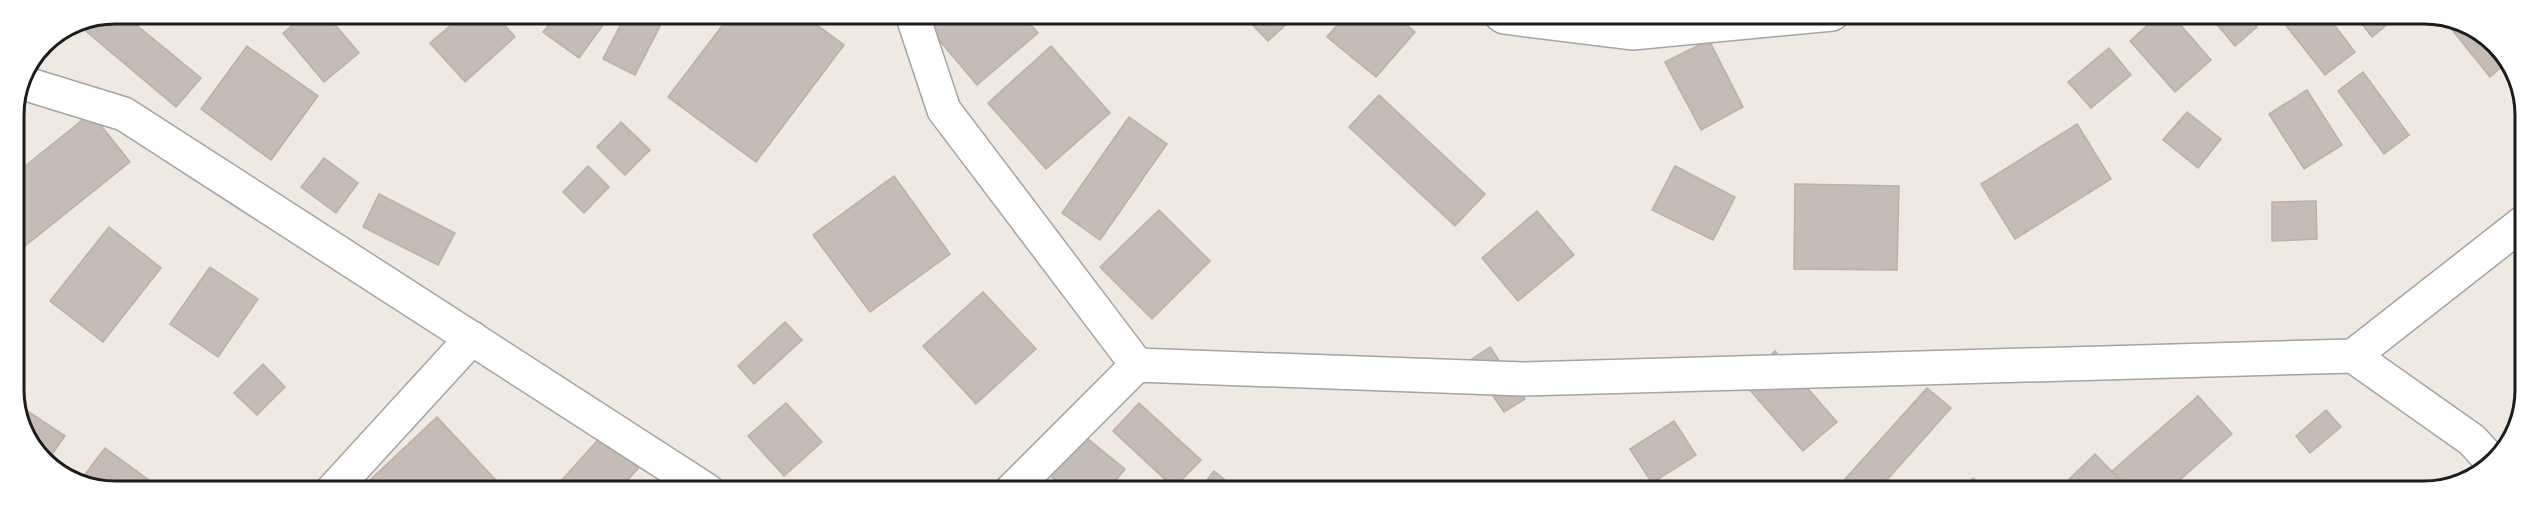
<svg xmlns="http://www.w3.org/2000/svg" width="2539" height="505" viewBox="0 0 2539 505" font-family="'Roboto Condensed',sans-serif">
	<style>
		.building { fill: #c7bbb5; stroke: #c1aea4; stroke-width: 1.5 }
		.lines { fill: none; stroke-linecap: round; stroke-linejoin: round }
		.minor-casing { stroke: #a4a4a4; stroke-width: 36 }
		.minor { stroke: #fff; stroke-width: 33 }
		.rim { fill: none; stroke: #1d1d1d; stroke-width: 3 }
	</style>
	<rect width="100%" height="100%" fill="#efe9e2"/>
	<g class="building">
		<polygon points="115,14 123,14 201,78 176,107 75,22"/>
		<polygon points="306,14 326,14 359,53 324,82 283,33"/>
		<polygon points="464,14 495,14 515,37 465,82 430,43"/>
		<polygon points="557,14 611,14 579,58 543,32"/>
		<polygon points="626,14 637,14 660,26 635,75 603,59"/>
		<polygon points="731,14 802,14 844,45 756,162 668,97"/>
		<polygon points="932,14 1022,14 1038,33 977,85 923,21"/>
		<polygon points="1242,14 1289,14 1293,18 1268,41"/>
		<polygon points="1347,14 1394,14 1415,32 1376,77 1327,37"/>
		<polygon points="2160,14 2171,14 2211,60 2175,92 2130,41"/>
		<polygon points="2208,14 2246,14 2257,27 2235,46"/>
		<polygon points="2296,14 2326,14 2355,52 2325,75 2284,23"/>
		<polygon points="2354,14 2400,14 2372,37"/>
		<polygon points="2447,19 2495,43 2506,63 2490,77 2445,21"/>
		<polygon points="1709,40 1743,107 1701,130 1665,62"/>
		<polygon points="247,46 318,96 271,160 201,109"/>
		<polygon points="1051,46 1110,113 1046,169 988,103"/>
		<polygon points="2109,48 2131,75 2091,108 2068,82"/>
		<polygon points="2363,72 2409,135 2384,154 2338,91"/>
		<polygon points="2307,90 2342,145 2304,169 2269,114"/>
		<polygon points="1379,95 1485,194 1455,226 1349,127"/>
		<polygon points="2187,112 2221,139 2198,168 2163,140"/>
		<polygon points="91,113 130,162 15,254 14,175"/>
		<polygon points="1129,117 1167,144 1100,240 1062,213"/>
		<polygon points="621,122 650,150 625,175 597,147"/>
		<polygon points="2077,124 2111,179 2015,239 1981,184"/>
		<polygon points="324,158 358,183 336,213 301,187"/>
		<polygon points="588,166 609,187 584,213 563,192"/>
		<polygon points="1675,166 1735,197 1713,240 1652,210"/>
		<polygon points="894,176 950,254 870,312 813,235"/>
		<polygon points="1795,184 1899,186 1897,270 1794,269"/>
		<polygon points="379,194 455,233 438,265 363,227"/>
		<polygon points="2316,201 2317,239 2272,241 2272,202"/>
		<polygon points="1159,210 1210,261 1152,319 1100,267"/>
		<polygon points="1537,211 1574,255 1518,301 1482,258"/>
		<polygon points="109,227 161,268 103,342 50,301"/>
		<polygon points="210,267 258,299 218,357 170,324"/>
		<polygon points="983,292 1036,349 976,404 923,346"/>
		<polygon points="785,322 802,340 754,384 738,366"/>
		<polygon points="1490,347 1525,399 1504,412 1469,361"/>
		<polygon points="1775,351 1837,422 1803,451 1742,381"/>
		<polygon points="263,364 285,387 257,415 234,393"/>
		<polygon points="1927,388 1951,408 1877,491 1839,491 1836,489"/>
		<polygon points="2198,396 2232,434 2167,491 2130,491 2112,471"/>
		<polygon points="786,403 822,442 784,476 748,436"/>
		<polygon points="1139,403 1201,460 1174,488 1113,431"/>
		<polygon points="17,404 65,436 46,463 17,416"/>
		<polygon points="2326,410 2341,427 2310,453 2296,436"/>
		<polygon points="437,417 506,491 379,491 369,481"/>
		<polygon points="1674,421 1696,455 1652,483 1630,449"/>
		<polygon points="613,423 649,456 618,491 552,491"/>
		<polygon points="1077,430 1125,469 1107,491 1069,491 1044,471"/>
		<polygon points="105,448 164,491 102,491 80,481"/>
		<polygon points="2095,454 2131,491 2057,491"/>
		<polygon points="1214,471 1239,491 1198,491"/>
		<polygon points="1973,478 1989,491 1962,491"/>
	</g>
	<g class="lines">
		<defs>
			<g id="minor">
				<polyline points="912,14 944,110 1137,365"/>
				<polyline points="1500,14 1504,17 1632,33 1832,14"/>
				<polyline points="20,82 124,114 708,491"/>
				<polyline points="2353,356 2524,222"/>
				<polyline points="332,491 472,338"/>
				<polyline points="1011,491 1137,365 1523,379 2353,356 2472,440 2493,463"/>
			</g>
		</defs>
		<use href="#minor" class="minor-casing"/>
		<use href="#minor" class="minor"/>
	</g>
	<path d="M0 0H2539V505H0ZM115 24H2424A91 91 0 0 1 2515 115V390A91 91 0 0 1 2424 481H115A91 91 0 0 1 24 390V115A91 91 0 0 1 115 24Z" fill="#fff" fill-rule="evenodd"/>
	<path class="rim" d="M115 24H2424A91 91 0 0 1 2515 115V390A91 91 0 0 1 2424 481H115A91 91 0 0 1 24 390V115A91 91 0 0 1 115 24Z"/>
</svg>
